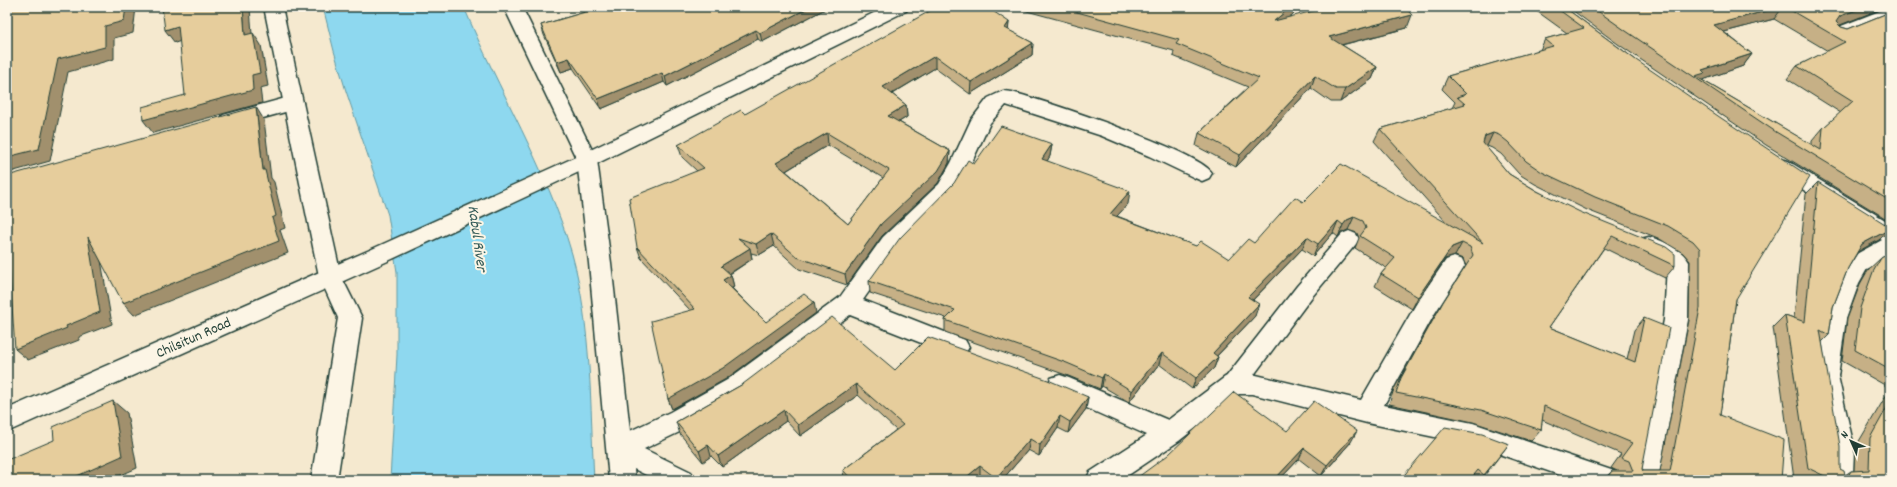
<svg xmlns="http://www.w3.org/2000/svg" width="1897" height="487" viewBox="0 0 1897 487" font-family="Dekko,sans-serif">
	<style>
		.water { fill: #8ed8ef; stroke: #629aa4 }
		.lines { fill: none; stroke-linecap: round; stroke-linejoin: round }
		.service-casing { stroke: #1f3d34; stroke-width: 3 }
		.minor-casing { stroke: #1f3d34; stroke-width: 3 }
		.tertiary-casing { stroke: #1f3d34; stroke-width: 3 }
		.secondary-casing { stroke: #1f3d34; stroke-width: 3 }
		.service { fill: #fcf5e5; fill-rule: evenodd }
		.minor { fill: #fcf5e5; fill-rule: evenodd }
		.tertiary { fill: #fcf5e5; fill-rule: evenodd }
		.secondary { fill: #fcf5e5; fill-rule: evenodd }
		.wall { fill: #c6b086; stroke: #1f3d34; fill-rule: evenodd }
		.shaded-wall { fill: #a1906d; stroke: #1f3d34 }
		.building { fill: #e6cd9c; stroke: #1f3d34; fill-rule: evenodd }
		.labels { text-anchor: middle; stroke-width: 4; stroke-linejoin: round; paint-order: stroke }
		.street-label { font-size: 15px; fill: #1f3d34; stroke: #fcf5e5 }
		.water-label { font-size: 16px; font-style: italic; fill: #355c59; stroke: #fcf5e5 }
	</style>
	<rect width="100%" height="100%" fill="#f5e9cf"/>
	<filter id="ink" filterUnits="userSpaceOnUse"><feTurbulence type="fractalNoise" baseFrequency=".025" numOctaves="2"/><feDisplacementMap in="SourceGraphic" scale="8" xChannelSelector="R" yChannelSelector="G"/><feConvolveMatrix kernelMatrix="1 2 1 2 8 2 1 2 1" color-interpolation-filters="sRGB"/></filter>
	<g filter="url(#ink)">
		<path class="water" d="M 323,7 L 464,7 C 498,90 547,168 572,254 C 592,326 590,406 594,480 L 390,480 L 397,355 L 397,272 L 388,215 L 346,91 L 334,51 Z"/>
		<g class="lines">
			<defs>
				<polygon id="service" points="1349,231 1356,234 1359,239 1356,244 1311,298 1242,391 1234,393 1226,391 1223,384 1226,377 1297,286 1342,234"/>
				<g id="minor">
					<path d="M 504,7 L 522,7 L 597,160 L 611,263 L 630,431 L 670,412 L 727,380 L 840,297 L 883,237 L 939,184 L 951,163 L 971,120 L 988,98 L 1003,91 L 1012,92 C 1044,101 1200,151 1212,173 L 1209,178 L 1202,181 L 1195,178 L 1149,156 L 1102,136 L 1006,105 L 990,123 L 971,164 L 953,194 L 899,249 L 863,300 L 965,340 L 969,347 L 965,354 L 957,357 L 850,315 L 745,394 L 688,428 L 644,449 L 691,472 L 695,480 L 656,480 L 634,469 L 635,480 L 609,480 L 589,263 L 577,160 Z"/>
					<polygon points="1890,7 1890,19 1837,40 1831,38 1828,34 1831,30"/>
					<polygon points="293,96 300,98 303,103 300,108 230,127 223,125 220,120 223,115"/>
					<polygon points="1781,159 1788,161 1890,223 1890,256 1867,269 1859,283 1846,319 1838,376 1854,447 1853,480 1827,480 1828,447 1814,376 1822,319 1837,281 1851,257 1882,240 1774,171 1771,166 1774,161"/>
					<path d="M 1649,237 C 1664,241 1681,248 1689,262 L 1688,320 L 1658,480 L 1632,480 L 1664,320 L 1667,265 C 1658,258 1643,255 1638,245 L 1641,239 Z"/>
					<polygon points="1454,257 1462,260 1465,266 1435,313 1384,405 1473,423 1617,472 1621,480 1574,480 1473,445 1367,423 1252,394 1239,394 1179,441 1121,480 1086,480 1090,472 1147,435 1051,392 1048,385 1051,378 1060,375 1069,378 1168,420 1225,377 1234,374 1252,374 1361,400 1419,299 1446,260"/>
					<polygon points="330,267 338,270 362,318 337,480 311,480 338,318 319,276 322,270"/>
				</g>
				<polygon id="tertiary" points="264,7 282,7 341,276 338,282 330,285 322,282 319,276"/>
				<polygon id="secondary" points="886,7 909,7 906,11 594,165 388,261 7,432 7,409 372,249 580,155"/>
			</defs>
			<use href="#service" class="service-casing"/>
			<use href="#minor" class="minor-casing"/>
			<use href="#tertiary" class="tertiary-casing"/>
			<use href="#secondary" class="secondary-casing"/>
			<use href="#service" class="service"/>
			<use href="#minor" class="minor"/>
			<use href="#tertiary" class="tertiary"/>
			<use href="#secondary" class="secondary"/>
		</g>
		<g class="wall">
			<polygon points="602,7 829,7 762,42 758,39 667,86 664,82 601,109 573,68 561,72 544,35 541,25"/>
			<polygon points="1012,7 1301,7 1289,17 1407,28 1342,45 1377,67 1372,79 1340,102 1331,102 1311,88 1236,167 1196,146 1199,133 1248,87 1173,56 1174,51"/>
			<path d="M 1531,7 L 1564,7 L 1636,60 L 1736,299 L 1720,415 L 1781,480 L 1603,480 L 1612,471 L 1617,471 L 1611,468 L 1621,454 L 1542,420 L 1541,430 L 1531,441 L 1473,422 L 1389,404 L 1394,389 L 1436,314 L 1466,266 L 1463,259 L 1455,256 L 1445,259 L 1412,309 L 1375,286 L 1381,274 L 1386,268 L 1355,248 L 1359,238 L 1357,233 L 1348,230 L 1341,233 L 1338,237 L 1333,233 L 1313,256 L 1302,249 L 1253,300 L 1255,316 L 1217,356 L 1218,357 L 1214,368 L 1192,389 L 1159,364 L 1129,402 L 1102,386 L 1100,389 L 1066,375 L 945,332 L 945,320 L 946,318 L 870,293 L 869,281 L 974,164 L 1052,144 L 1050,156 L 1047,161 L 1128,204 L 1117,216 L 1229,259 L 1254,243 L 1303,202 L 1447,223 L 1374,141 L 1380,129 L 1452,108 L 1455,102 L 1442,89 L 1448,76 L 1540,50 L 1545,39 L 1567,33 ZM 1485,146 L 1487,146 L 1492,148 L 1501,154 L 1519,174 L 1535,184 L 1587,210 L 1658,238 L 1683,253 L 1690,261 L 1689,320 L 1660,471 L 1643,471 L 1642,469 L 1644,318 L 1634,330 L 1627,359 L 1549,327 L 1604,248 L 1665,278 L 1675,266 L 1537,191 L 1509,174 Z"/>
			<path d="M 1568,7 L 1657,7 L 1660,10 L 1671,7 L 1886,7 L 1839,25 L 1841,27 L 1848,29 L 1890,12 L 1890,221 L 1766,145 L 1618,44 ZM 1774,19 L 1828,51 L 1797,66 L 1787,79 L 1841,113 L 1823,128 L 1812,141 L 1812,145 L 1702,80 L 1743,66 L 1752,54 L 1724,32 Z"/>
			<path d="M 1009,22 L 1008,30 L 1033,43 L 1032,55 L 970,94 L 935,68 L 892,94 L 906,105 L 907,117 L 899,122 L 950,151 L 949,163 L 938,183 L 882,236 L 847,285 L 799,269 L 774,246 L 759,255 L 751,253 L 752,259 L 730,274 L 731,275 L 734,287 L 732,288 L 766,322 L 816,313 L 726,379 L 672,409 L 668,399 L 690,310 L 641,258 L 637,247 L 697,171 L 682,157 L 678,145 L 745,114 ZM 828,145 L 883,178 L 848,224 L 786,171 Z"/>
			<polygon points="1818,182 1879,240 1858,252 1848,268 1833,307 1829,335 1822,342 1840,469 1845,475 1851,471 1854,471 1855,448 1890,389 1890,480 1796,480 1794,479 1773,327 1785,315 1794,318 1806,194"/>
			<polygon points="1890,253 1890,388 1842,361 1847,319 1860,284 1868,270 1881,258"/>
			<polygon points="895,370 1088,397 1086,409 1068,433 1058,428 1039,456 1028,450 1002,480 984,480 980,477 976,480 844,480 843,470 896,430 858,395 800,436 786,421 722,467 711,456 703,462 680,434 676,422 743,384"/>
			<polygon points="1287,431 1351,442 1321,476 1299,459 1279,480 1134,480"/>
			<polygon points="1509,444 1481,480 1400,480"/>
		</g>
		<g class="shaded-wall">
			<polygon points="126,7 136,7 133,33 114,38 114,59 68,72 50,161 7,173 7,157 58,59 105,26"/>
			<polygon points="243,7 250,7 253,48 245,35"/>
			<polygon points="810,7 829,7 762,42 760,33"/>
			<polygon points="1291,7 1301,7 1270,34 1274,21"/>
			<polygon points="1780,7 1783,7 1774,19 1705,37 1714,25"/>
			<polygon points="1864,7 1886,7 1830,29 1840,16"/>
			<polygon points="1412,15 1407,28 1325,49 1329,37"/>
			<polygon points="1009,22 1008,34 1005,28"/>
			<polygon points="178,26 187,39 175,43 165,30"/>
			<polygon points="756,30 758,39 667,86 665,76"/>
			<polygon points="253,33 261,45 268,86 260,88 262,103 153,133 143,120 252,75"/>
			<polygon points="1033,43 1032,55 970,94 971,82"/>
			<polygon points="1752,54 1743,66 1700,81 1695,76 1702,70"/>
			<polygon points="935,56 935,68 883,99 883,87"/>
			<polygon points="569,58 573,68 561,72 557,62"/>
			<polygon points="1377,67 1372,79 1340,102 1345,89"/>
			<polygon points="662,73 664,82 601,109 598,99"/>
			<polygon points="1315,76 1311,88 1236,167 1240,155"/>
			<polygon points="906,105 907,117 889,128 888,116"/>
			<polygon points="256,107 264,120 271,178 274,182 285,228 280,230 288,253 134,315 123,303 272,218 263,170"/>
			<polygon points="827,133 828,145 779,175 776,163"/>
			<polygon points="1493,133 1487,146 1479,148 1485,136"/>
			<polygon points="1052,144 1050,156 1041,171 1042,159"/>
			<polygon points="950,151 949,163 938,183 882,236 847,285 845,274 881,224"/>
			<polygon points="1130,191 1128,204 1108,226 1110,214"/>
			<polygon points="1354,217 1348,230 1341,233 1338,237 1343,225 1347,220"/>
			<polygon points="1338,221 1333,233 1313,256 1318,244"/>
			<polygon points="1890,229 1879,240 1850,256 1862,244"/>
			<polygon points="771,234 774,246 759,255 756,244"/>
			<polygon points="88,237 99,249 112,324 79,337 79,340 28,360 15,349 66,326"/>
			<polygon points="1307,237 1302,249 1244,309 1248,297"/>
			<polygon points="1462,243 1455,256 1445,259 1412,309 1418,297 1452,247"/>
			<polygon points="750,248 752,259 724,277 721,266"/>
			<polygon points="9,262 22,274 7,279 7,263"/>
			<polygon points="731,275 734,287 726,291 723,280"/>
			<polygon points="814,302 816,313 726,379 672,409 668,399"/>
			<polygon points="1259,304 1255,316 1209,364 1213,353"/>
			<polygon points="1162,353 1159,364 1129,402 1132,391"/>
			<polygon points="1218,357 1214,368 1192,389 1196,378"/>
			<polygon points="1104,374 1102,386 1100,389 1102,378"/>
			<polygon points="856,384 858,395 800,436 798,425"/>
			<polygon points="1088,397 1086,409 1068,433 1070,422"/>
			<polygon points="113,401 127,413 137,468 110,480 68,480"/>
			<polygon points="784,410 786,421 722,467 718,456"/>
			<polygon points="1060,416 1058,428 1039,456 1040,445"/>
			<polygon points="1357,431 1351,442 1321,476 1327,465"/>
			<polygon points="1030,439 1028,450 1002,480 996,480 996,478"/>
			<polygon points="708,445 711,456 703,462 699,451"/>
			<polygon points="1304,448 1299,459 1279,480 1274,480"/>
			<polygon points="980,466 980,477 976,480 963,480"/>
		</g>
		<g class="building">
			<polygon points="7,7 126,7 124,21 105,26 105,47 58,59 39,149 7,157"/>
			<polygon points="162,7 243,7 245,35 253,33 260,73 252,75 253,90 143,120 142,107 185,95 178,26 165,30"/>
			<polygon points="602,7 810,7 760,33 756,30 665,76 662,73 598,99 569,58 557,62 541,25"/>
			<path d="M 937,7 L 987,7 L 1009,22 L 1005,28 L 1033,43 L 971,82 L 935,56 L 883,87 L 906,105 L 888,116 L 950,151 L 938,171 L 881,224 L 845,274 L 797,257 L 771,234 L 756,244 L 738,238 L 750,248 L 721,266 L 731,275 L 723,280 L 766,322 L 804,294 L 814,302 L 723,368 L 668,399 L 651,321 L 695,309 L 637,247 L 629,198 L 704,168 L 678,145 L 741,110 L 745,114 ZM 827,133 L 889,170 L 848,224 L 776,163 Z"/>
			<polygon points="1059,7 1291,7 1274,21 1329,7 1404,7 1412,15 1329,37 1377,67 1345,89 1336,89 1315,76 1240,155 1199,133 1259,78 1176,44 1179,40"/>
			<path d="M 1555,7 L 1564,7 L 1636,60 L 1721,118 L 1810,177 L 1736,299 L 1720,415 L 1784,440 L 1781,480 L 1605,480 L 1612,471 L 1633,471 L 1629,461 L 1621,458 L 1632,443 L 1544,406 L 1541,430 L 1481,410 L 1396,393 L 1401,378 L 1443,302 L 1473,255 L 1470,247 L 1462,243 L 1452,247 L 1418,297 L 1381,274 L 1395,258 L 1360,236 L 1366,228 L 1363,221 L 1354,217 L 1347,220 L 1343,225 L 1338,221 L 1318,244 L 1307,237 L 1248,297 L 1259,304 L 1213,353 L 1218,357 L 1196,378 L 1162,353 L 1132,391 L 1104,374 L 1102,378 L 1067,363 L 945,320 L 955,310 L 869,281 L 900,238 L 954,183 L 968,160 L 974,164 L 1001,126 L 1052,144 L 1042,159 L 1130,191 L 1110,214 L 1196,246 L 1201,241 L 1229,259 L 1248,239 L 1254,243 L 1295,197 L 1303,202 L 1341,164 L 1483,243 L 1380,129 L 1465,104 L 1457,97 L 1466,94 L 1448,76 L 1553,46 L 1545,39 L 1584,28 ZM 1493,133 L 1499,135 L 1508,142 L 1526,161 L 1542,172 L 1595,197 L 1668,226 L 1693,241 L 1700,249 L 1700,308 L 1670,471 L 1643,471 L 1642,469 L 1669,328 L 1644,318 L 1635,362 L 1549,327 L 1612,236 L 1675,266 L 1675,254 L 1666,247 L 1580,212 L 1537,191 L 1509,174 L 1483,143 L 1485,136 Z"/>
			<polygon points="1592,7 1657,7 1660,10 1671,7 1780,7 1714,25 1752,54 1702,70 1705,73 1695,76 1821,150 1823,128 1853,101 1797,66 1845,42 1785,7 1864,7 1840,16 1836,22 1841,27 1848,29 1890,12 1890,201 1776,132 1626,31"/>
			<polygon points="256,107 263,170 265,170 276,216 272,218 279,241 123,303 88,237 100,312 66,326 67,328 15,349 9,262 7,263 7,176"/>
			<polygon points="1818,182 1890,227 1890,229 1862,244 1848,268 1833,307 1829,335 1820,330 1840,446 1840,469 1844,471 1846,479 1851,471 1869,470 1870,438 1890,402 1890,480 1833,480 1808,468 1785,315 1805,322"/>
			<polygon points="1890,253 1890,369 1855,350 1860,308 1873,272 1881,258"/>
			<polygon points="832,317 895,370 928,337 1048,380 1088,397 1070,422 1060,416 1040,445 1030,439 996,478 980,466 963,480 852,480 843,470 903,425 856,384 798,425 784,410 718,456 708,445 699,451 676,422 743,384"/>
			<polygon points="1234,392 1287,431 1314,401 1357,431 1327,465 1304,448 1274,480 1228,480 1227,479 1225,480 1134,480 1168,455"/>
			<polygon points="113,401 122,456 68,480 7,480 7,460 54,440 53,427"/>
			<polygon points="1445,427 1482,434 1509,444 1484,475 1478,470 1470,480 1400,480"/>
		</g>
	</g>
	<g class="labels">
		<g class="street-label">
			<text transform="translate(193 337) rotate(-24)" y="5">Chilsitun Road</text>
		</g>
		<g class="water-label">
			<text transform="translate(479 238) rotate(82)" y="6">Kabul River</text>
		</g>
	</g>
	<rect width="1897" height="487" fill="none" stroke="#fcf5e5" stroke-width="24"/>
	<rect x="12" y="12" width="1873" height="463" fill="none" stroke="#1f3d34" stroke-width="1.5" filter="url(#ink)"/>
	<g transform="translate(1851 441) rotate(315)" stroke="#fcf5e5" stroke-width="3" paint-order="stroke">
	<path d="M0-3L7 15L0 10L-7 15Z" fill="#1f3d34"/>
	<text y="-6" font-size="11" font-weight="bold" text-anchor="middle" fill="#1f3d34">N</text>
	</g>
</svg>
